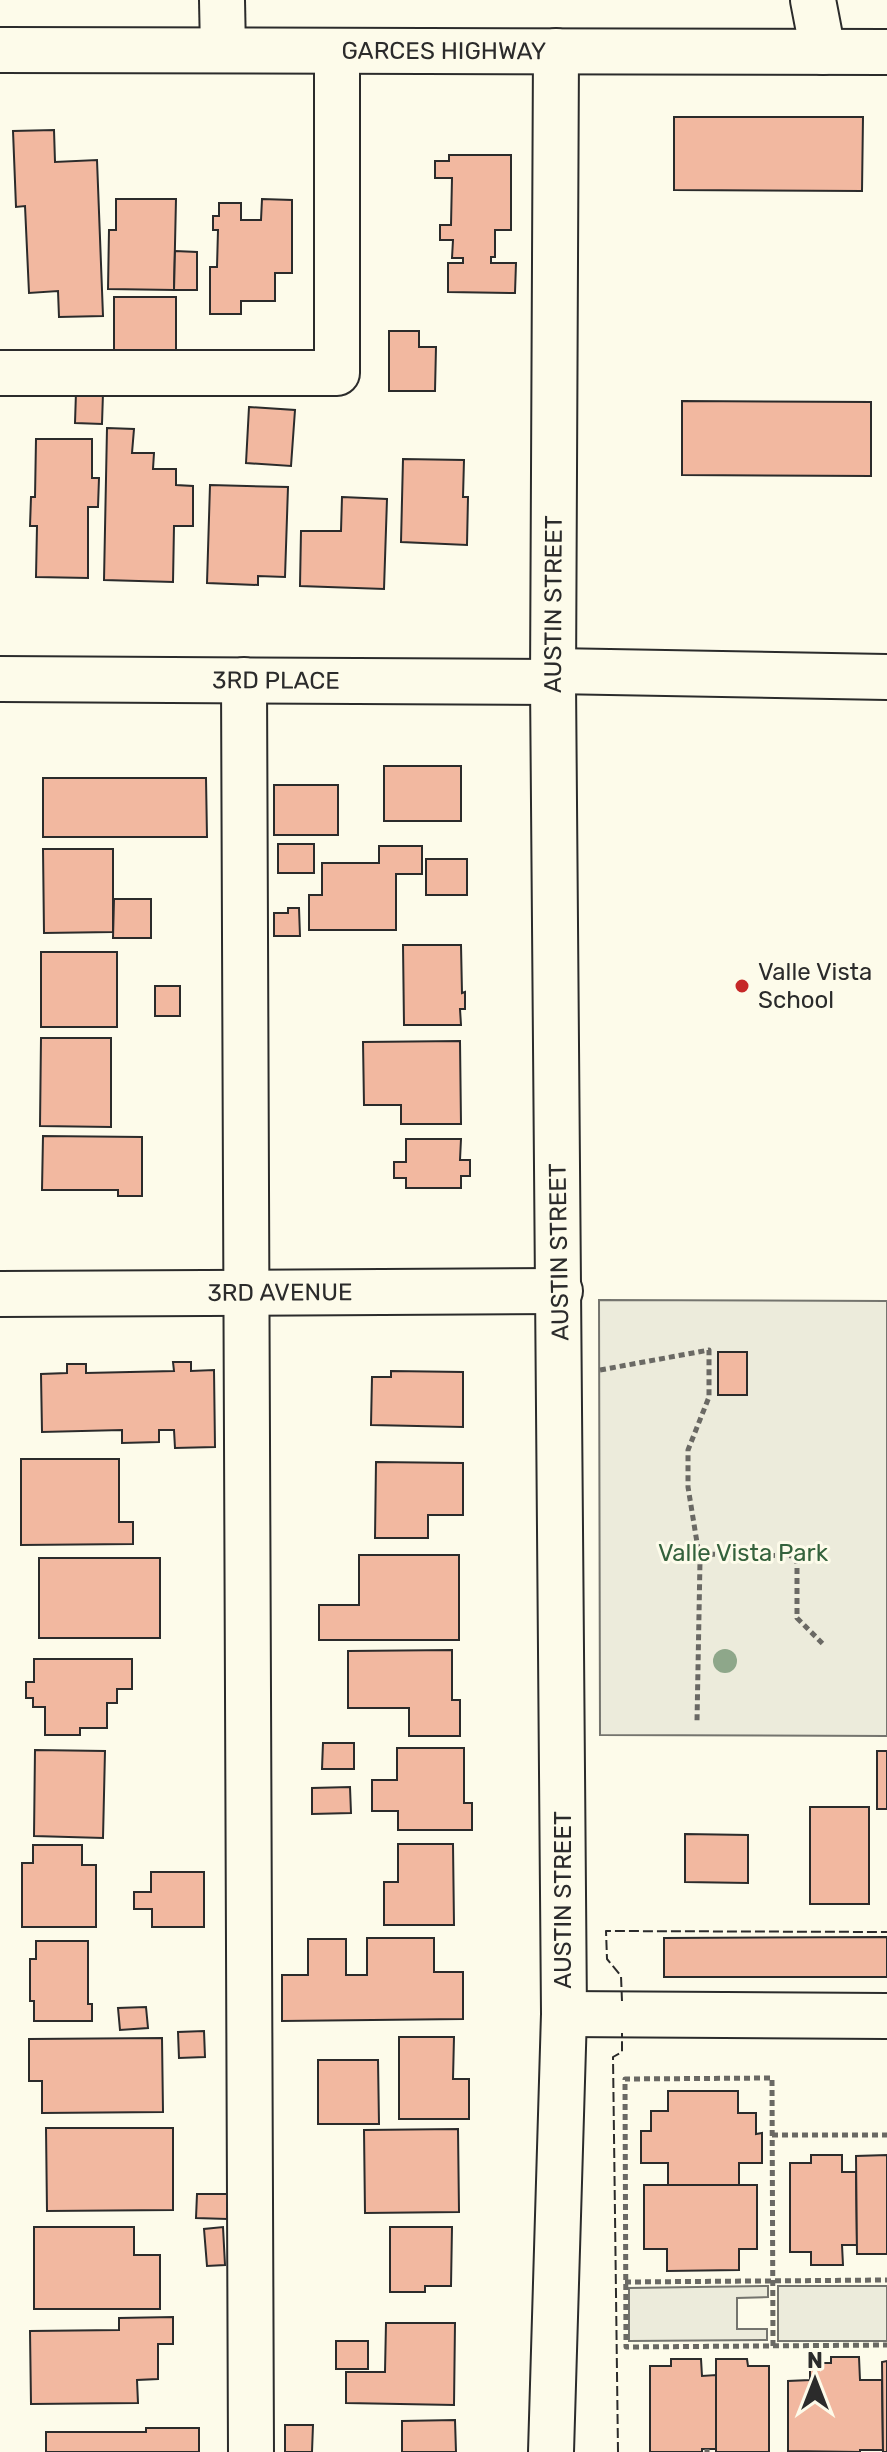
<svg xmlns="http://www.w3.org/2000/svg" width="887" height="2452" viewBox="0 0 887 2452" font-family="Rubik,sans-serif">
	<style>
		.green { fill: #ecebdb; stroke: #74746e; stroke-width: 2 }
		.building { fill: #f2b8a0; stroke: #2b2b2b; stroke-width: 2 }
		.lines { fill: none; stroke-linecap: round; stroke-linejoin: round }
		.minor-casing { stroke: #2b2b2b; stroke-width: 48 }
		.major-casing { stroke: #2b2b2b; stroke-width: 48 }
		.path { stroke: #6a6964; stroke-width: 5; stroke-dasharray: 6 4; stroke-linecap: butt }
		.minor { stroke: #fdfbea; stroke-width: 44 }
		.major { stroke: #fdfbea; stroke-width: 44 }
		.fence { stroke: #2b2b2b; stroke-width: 2; stroke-dasharray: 10 4; stroke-linecap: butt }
		.tree { fill: #8ea78a }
		.poi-dot { fill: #c62828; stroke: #fdfbea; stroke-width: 3 }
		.labels { text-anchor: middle; stroke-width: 6; stroke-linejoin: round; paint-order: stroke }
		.street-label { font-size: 24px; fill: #2b2b2b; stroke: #fdfbea }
		.poi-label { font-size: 24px; fill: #2b2b2b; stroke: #fdfbea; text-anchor: start }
		.park-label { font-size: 24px; fill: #34623c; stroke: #fdfbea }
	</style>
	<rect width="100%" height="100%" fill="#fdfbea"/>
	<g class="green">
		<polygon points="599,1300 887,1301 887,1736 600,1735"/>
		<polygon points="768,2286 768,2297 737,2298 737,2329 767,2329 767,2340 629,2341 629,2288"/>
		<rect x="778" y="2286" width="109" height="55"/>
	</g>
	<g class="building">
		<polygon points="674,117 863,117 862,191 674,190"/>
		<polygon points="54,130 55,162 97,160 103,316 59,317 58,291 29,293 25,206 16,207 13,131"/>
		<polygon points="449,155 511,155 511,230 495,230 495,257 491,257 491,263 516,263 515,293 448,292 448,263 463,263 463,258 452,258 453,240 440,240 440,225 451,225 452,178 435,178 435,161 449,161"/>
		<polygon points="116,199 176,199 174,290 108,289 109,230 116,230"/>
		<polygon points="262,199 292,200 292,273 275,273 275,301 241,301 241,314 210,314 210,267 217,267 218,230 213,230 213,216 219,216 219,203 241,203 241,220 261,220"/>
		<polygon points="175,251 197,252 197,290 174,290"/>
		<rect x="114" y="297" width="62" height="55"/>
		<polygon points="389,331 419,331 419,347 436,347 435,391 389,391"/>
		<polygon points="76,392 103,393 102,424 75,423"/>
		<polygon points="682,401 871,402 871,476 682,475"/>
		<polygon points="249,407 295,410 291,466 246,463"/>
		<polygon points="107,428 134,429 132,453 154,453 153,469 176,469 176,485 193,486 193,526 174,526 173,582 104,580"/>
		<polygon points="36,439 92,439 92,478 99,478 98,507 88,507 88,578 36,577 37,526 30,526 31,497 35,497"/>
		<polygon points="403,459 464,460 463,497 468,497 467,545 401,542"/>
		<polygon points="210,485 288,487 285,577 258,576 258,585 207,583"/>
		<polygon points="342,497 387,499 384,589 300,586 301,531 341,531"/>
		<rect x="384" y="766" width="77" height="55"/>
		<polygon points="43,778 206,778 207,837 43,837"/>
		<rect x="274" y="785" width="64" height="50"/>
		<rect x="278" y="844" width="36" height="29"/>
		<polygon points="379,846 422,846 422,874 396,874 396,930 309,930 309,895 322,895 322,863 379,863"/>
		<polygon points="43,849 113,849 113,932 44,933"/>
		<rect x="426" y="859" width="41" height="36"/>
		<polygon points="114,899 151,899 151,938 113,938"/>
		<polygon points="288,908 299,908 300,936 274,936 274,913 288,913"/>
		<polygon points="403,945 461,945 462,993 465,992 465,1009 460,1009 461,1025 404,1025"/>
		<rect x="41" y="952" width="76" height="75"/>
		<rect x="155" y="986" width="25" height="30"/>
		<polygon points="41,1038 111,1038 111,1127 40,1126"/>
		<polygon points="460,1041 461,1124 401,1124 401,1105 364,1105 363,1042"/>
		<polygon points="43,1136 142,1137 142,1196 118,1196 118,1190 42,1190"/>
		<polygon points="406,1139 461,1139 460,1160 470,1160 470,1176 461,1176 461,1188 406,1188 406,1178 394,1178 394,1162 406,1162"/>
		<rect x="718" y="1352" width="29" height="43"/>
		<polygon points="173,1362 191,1362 191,1371 214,1370 215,1447 175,1448 174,1430 159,1430 159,1442 122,1443 122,1430 42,1432 41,1374 67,1373 67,1364 86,1364 86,1373 174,1371"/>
		<polygon points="391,1371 463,1372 463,1427 371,1425 372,1377 391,1377"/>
		<polygon points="21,1459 119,1459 119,1522 133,1522 133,1544 21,1545"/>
		<polygon points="376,1462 463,1463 463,1515 428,1515 428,1538 375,1538"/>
		<polygon points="359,1555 459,1555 459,1640 319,1640 319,1605 359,1605"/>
		<rect x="39" y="1558" width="121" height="80"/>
		<polygon points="452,1650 452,1700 460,1700 460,1736 409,1736 409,1708 348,1708 348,1651"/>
		<polygon points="34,1659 132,1659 132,1689 117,1689 117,1703 107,1703 107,1728 80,1728 80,1735 45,1735 45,1707 33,1707 33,1698 26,1698 26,1682 34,1682"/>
		<polygon points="323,1743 354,1743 354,1769 322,1769"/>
		<polygon points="397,1748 464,1748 464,1803 472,1803 472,1830 398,1830 398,1811 372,1811 372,1780 397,1780"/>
		<polygon points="35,1750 105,1751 103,1838 34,1836"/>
		<rect x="877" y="1751" width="10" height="58"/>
		<polygon points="350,1787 351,1813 312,1814 312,1788"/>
		<rect x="810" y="1807" width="59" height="97"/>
		<polygon points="685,1834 748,1835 748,1883 685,1882"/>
		<polygon points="398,1844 453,1844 454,1925 384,1925 384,1882 398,1882"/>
		<polygon points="33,1845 82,1845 82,1865 96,1865 96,1927 22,1927 22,1863 33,1863"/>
		<polygon points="151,1872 204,1872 204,1927 152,1927 152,1909 134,1909 134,1892 151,1892"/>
		<polygon points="887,1937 887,1977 664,1977 664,1938"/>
		<polygon points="367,1938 434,1938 434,1972 463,1972 463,2019 282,2021 282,1975 308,1975 308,1939 346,1939 346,1975 367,1975"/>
		<polygon points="36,1941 88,1941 88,2004 92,2004 92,2021 34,2021 34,2001 30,2001 30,1959 36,1959"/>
		<polygon points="146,2007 148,2028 120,2030 118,2008"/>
		<polygon points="204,2031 205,2057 179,2058 178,2032"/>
		<polygon points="399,2037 454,2037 453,2079 469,2079 469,2119 399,2119"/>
		<polygon points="162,2038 163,2112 42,2113 42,2081 29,2081 29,2039"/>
		<polygon points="318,2060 378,2060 379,2124 318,2124"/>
		<polygon points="668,2091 738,2091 738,2113 756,2113 756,2134 762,2133 762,2163 739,2163 739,2185 668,2185 668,2163 641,2163 641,2131 651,2131 651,2111 668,2111"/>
		<polygon points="46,2128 173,2128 173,2210 47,2211"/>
		<polygon points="458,2129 459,2212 365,2213 364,2130"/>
		<polygon points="811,2155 842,2155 842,2172 856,2172 857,2245 842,2245 843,2265 811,2265 811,2252 790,2252 790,2163 811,2163"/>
		<polygon points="887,2155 887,2254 857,2254 856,2156"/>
		<polygon points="644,2185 757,2185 757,2249 739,2249 739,2270 667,2271 667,2249 644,2249"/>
		<polygon points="197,2194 227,2194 227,2219 196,2218"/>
		<polygon points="34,2227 134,2227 134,2255 160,2255 160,2309 34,2309"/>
		<polygon points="223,2227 225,2265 207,2266 204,2229"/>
		<polygon points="390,2227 452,2227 451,2286 425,2286 425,2292 390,2292"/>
		<polygon points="173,2317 173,2344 158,2344 158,2379 137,2380 138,2403 31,2404 30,2331 119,2330 119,2318"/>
		<polygon points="386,2323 455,2323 454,2405 346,2403 346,2372 385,2372"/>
		<rect x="336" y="2341" width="32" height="28"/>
		<polygon points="831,2357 859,2357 860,2380 882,2380 883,2450 860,2450 860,2452 788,2451 788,2381 810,2380 810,2363 831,2363"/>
		<polygon points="671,2359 701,2359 702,2376 716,2375 716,2449 702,2449 702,2452 650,2452 650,2366 671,2366"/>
		<polygon points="716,2359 747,2359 748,2366 769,2366 769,2452 716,2452"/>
		<polygon points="887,2361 887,2452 883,2452 882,2362"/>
		<polygon points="455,2420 456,2452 402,2452 402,2421"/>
		<polygon points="285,2425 313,2425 312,2452 285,2452"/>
		<polygon points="146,2428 199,2428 199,2452 46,2452 46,2432 146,2432"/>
	</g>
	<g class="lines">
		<defs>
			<g id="minor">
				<polyline points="222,0 223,50"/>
				<polyline points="813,0 823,52"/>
				<polyline points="0,373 337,373 337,51"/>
				<polyline points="553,671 887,677"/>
				<path id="s1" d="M 0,679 L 553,682"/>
				<polyline points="244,680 251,2452"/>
				<path id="s2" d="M 0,1294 L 560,1291"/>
				<polyline points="564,2014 887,2016"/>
				<path id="s3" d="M 551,2452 L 564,2014 L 553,682 L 556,51"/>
			</g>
			<g id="major">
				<path id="s4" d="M 0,50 L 887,52"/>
			</g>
		</defs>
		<use href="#minor" class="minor-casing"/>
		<use href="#major" class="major-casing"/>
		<g class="path">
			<polyline points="600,1370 709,1350 709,1397 688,1450 688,1487 700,1561 697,1721"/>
			<polyline points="699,1554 797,1556 797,1618 824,1645"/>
			<polyline points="772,2135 887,2135"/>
			<polyline points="625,2282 887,2280"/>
			<polyline points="773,2346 772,2078 625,2079 626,2347 887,2345"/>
			<polyline points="707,2452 707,2449"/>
		</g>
		<use href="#minor" class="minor"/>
		<use href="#major" class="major"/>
		<g class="fence">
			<polyline points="622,2001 621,1976 607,1959 606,1931 887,1932"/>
			<polyline points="618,2452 613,2057 622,2052 622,2033"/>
		</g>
	</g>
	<circle class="tree" cx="725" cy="1661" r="12"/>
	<circle class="poi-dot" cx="742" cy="986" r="8"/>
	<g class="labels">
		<g class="street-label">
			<text dy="8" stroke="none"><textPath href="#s4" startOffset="444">GARCES HIGHWAY</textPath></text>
			<text dy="8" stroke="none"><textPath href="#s3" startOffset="1848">AUSTIN STREET</textPath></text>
			<text dy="8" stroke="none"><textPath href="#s1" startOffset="276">3RD PLACE</textPath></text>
			<text transform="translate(559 1252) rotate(-91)" y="8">AUSTIN STREET</text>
			<text dy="8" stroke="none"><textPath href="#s2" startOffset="280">3RD AVENUE</textPath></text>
			<text transform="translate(563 1900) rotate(-90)" y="8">AUSTIN STREET</text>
		</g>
		<g class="poi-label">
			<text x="758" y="980">Valle Vista<tspan x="758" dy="28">School</tspan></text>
		</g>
		<g class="park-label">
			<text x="743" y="1561">Valle Vista Park</text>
		</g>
	</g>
	<g transform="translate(815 2380)" stroke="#fdfbea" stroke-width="6" paint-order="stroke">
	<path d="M0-6L14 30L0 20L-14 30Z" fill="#2b2b2b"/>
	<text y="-12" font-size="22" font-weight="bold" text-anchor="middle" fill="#2b2b2b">N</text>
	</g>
</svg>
